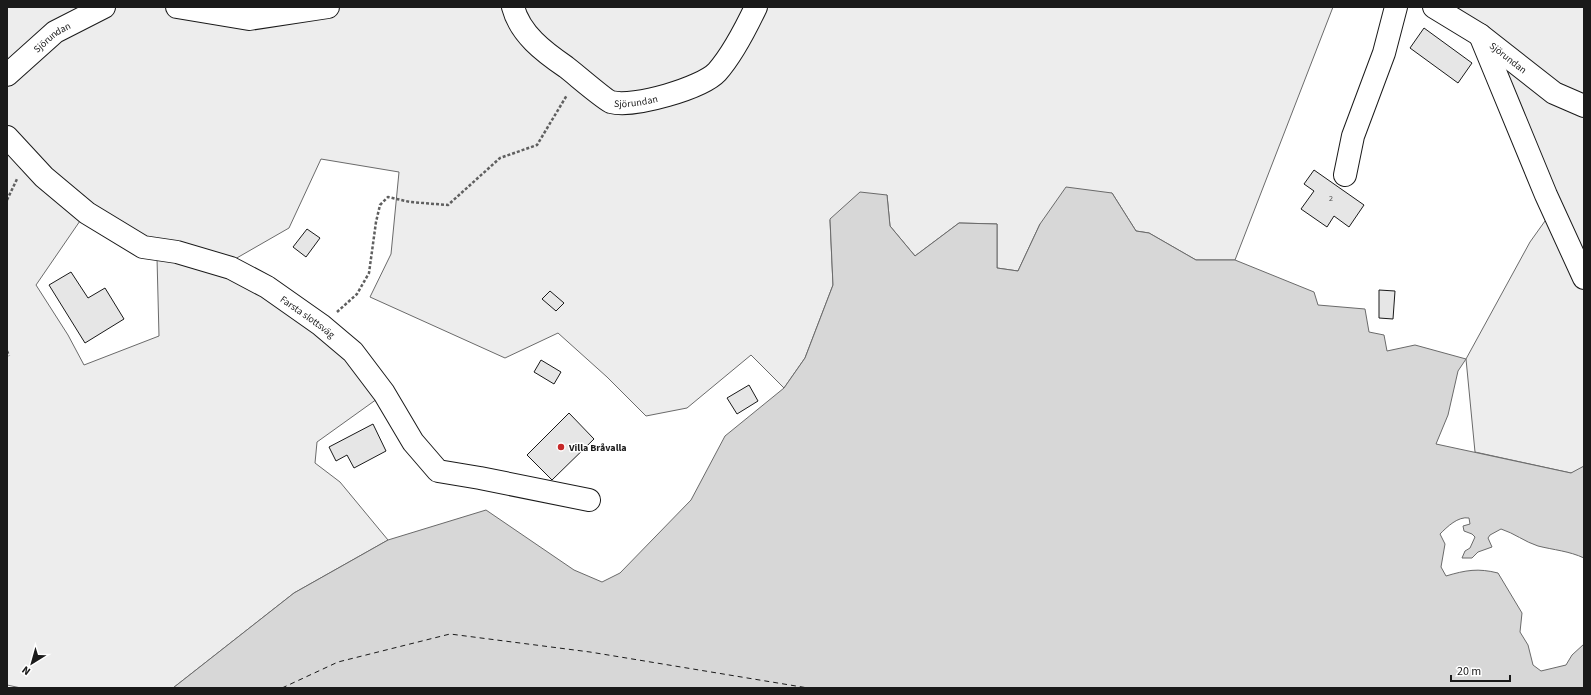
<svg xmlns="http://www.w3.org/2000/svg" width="1591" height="695" viewBox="0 0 1591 695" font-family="'Source Sans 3',sans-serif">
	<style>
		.built { fill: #ededed; stroke: #6a6a6a }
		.water { fill: #d7d7d7; stroke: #6a6a6a }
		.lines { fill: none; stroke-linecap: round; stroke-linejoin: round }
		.ferry { stroke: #1a1a1a; stroke-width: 1; stroke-dasharray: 5 4; stroke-linecap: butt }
		.building { fill: #e6e6e6; stroke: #1a1a1a }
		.minor-casing { stroke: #1a1a1a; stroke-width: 24 }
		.path { stroke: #5f5f5f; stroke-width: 2.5; stroke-dasharray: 3 2; stroke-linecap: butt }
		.minor { stroke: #fff; stroke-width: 22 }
		.poi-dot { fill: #c62828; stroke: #fff; stroke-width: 1.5 }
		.labels { text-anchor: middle; stroke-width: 3; stroke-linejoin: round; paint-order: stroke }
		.number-label { font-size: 8px; fill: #4d4d4d }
		.street-label { font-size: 10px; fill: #1a1a1a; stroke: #fff }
		.poi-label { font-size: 10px; font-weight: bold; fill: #1a1a1a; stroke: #fff; text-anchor: start }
	</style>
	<rect width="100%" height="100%" fill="#fff"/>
	<g class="built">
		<polygon points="7,7 1333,7 1235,260 1196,260 1149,233 1136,231 1112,193 1040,224 1018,271 997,268 997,224 959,223 915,256 890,226 887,195 830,220 833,285 805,358 784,388 751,355 687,408 646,416 607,377 558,333 505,358 370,297 391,254 399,172 321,159 289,228 235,259 139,236 91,207 35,155 7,125"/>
		<polygon points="1445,7 1584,7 1584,469 1571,473 1475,452 1466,359 1530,242 1555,207 1489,35"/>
		<polygon points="7,153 82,218 36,285 68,335 84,365 159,336 157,258 225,273 267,295 348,357 377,399 317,442 315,463 340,482 388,540 294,593 173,688 21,688 7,685"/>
	</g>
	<path class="water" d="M 1066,187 L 1112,193 L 1136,231 L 1149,233 L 1196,260 L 1235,260 L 1314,292 L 1318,305 L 1365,309 L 1369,332 L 1384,335 L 1387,351 L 1415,345 L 1466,359 L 1458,371 L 1448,415 L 1436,444 L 1571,473 L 1584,466 L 1584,558 C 1569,551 1554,550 1538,546 C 1525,542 1514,533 1501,529 L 1490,535 L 1488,538 L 1492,547 L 1478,552 L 1472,558 L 1462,558 L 1465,551 L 1470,548 L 1475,537 L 1472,534 L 1464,531 L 1463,526 L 1470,524 L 1469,518 C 1458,516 1447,527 1440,534 L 1445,544 L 1441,567 L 1446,576 C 1466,570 1478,568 1498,573 L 1522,613 L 1520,632 L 1528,645 L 1533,665 L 1541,671 L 1566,665 L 1572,655 L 1584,644 L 1584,688 L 173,688 L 294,593 L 388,540 L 486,510 L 574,570 L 602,582 L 620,573 L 691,500 L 725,436 L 784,388 L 805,358 L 833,285 L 830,219 L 860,192 L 887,195 L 890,226 L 915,256 L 959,223 L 997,224 L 997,268 L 1018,271 L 1040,224 Z"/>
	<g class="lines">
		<polyline class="ferry" points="282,688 338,662 450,634 590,652 808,688"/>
	</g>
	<g class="building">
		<polygon points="1424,28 1472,63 1458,83 1410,48"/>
		<polygon points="1314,170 1364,205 1349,227 1334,216 1327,227 1301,209 1314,191 1304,184"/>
		<polygon points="307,229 320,238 306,257 293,247"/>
		<polygon points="71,272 88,298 105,288 124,319 85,343 49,285"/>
		<polygon points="1379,290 1395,291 1393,319 1379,318"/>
		<polygon points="550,291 564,303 556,311 542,299"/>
		<polygon points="541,360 561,372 554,384 534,372"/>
		<polygon points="749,385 758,401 737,414 727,398"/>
		<polygon points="569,413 594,439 552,480 527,455"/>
		<polygon points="373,424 386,451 354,468 347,455 336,461 329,447"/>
	</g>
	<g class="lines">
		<defs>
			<g id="minor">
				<polyline points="177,7 249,19 328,7"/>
				<path id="s1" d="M 513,7 C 520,34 544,52 566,67 C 574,73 605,100 611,102 C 634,108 702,88 717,72 C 733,54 746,28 756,7"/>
				<path id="s2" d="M 1434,7 L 1480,35 L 1554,93 L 1584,106"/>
				<polyline points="1480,35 1546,195 1584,278"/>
				<path id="s3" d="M 7,75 L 55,32 L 104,7"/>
				<path id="s4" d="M 7,137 L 44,177 L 87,213 L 143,247 L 177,252 L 231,268 L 267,287 L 321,325 L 353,352 L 384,393 L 413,442 L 438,471 L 480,478 L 589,500"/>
				<polyline points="1345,175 1353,136 1384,53 1396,7"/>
			</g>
		</defs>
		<use href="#minor" class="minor-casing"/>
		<g class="path">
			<polyline points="7,200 17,179"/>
			<polyline points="337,312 357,294 369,273 376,222 380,205 388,197 410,202 448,205 500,158 537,145 567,95"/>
			<polyline points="7,351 9,356"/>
		</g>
		<use href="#minor" class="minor"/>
	</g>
	<circle class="poi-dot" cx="561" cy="447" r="4"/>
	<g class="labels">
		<g class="number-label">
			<text x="1331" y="201">2</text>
		</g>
		<g class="street-label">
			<text dy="4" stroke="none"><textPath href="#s3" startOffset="59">Sjörundan</textPath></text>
			<text dy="4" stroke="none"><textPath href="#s2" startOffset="90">Sjörundan</textPath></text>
			<text dy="4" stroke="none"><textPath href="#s1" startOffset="164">Sjörundan</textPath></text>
			<text dy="4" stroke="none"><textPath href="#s4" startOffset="358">Farsta slottsväg</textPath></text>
		</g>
		<g class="poi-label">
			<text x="569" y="451">Villa Bråvalla</text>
		</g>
	</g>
	<rect width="1591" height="695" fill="none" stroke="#1a1a1a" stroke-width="16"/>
	<g transform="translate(32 663) rotate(217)" stroke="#ffffff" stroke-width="3" paint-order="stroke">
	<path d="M0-3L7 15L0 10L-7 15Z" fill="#1a1a1a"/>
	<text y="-6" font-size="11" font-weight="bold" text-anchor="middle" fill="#1a1a1a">N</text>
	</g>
	<path d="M1451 675v6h59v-6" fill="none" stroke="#1a1a1a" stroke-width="2"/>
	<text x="1457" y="675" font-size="12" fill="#1a1a1a" stroke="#ffffff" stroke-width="3" paint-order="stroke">20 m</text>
</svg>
